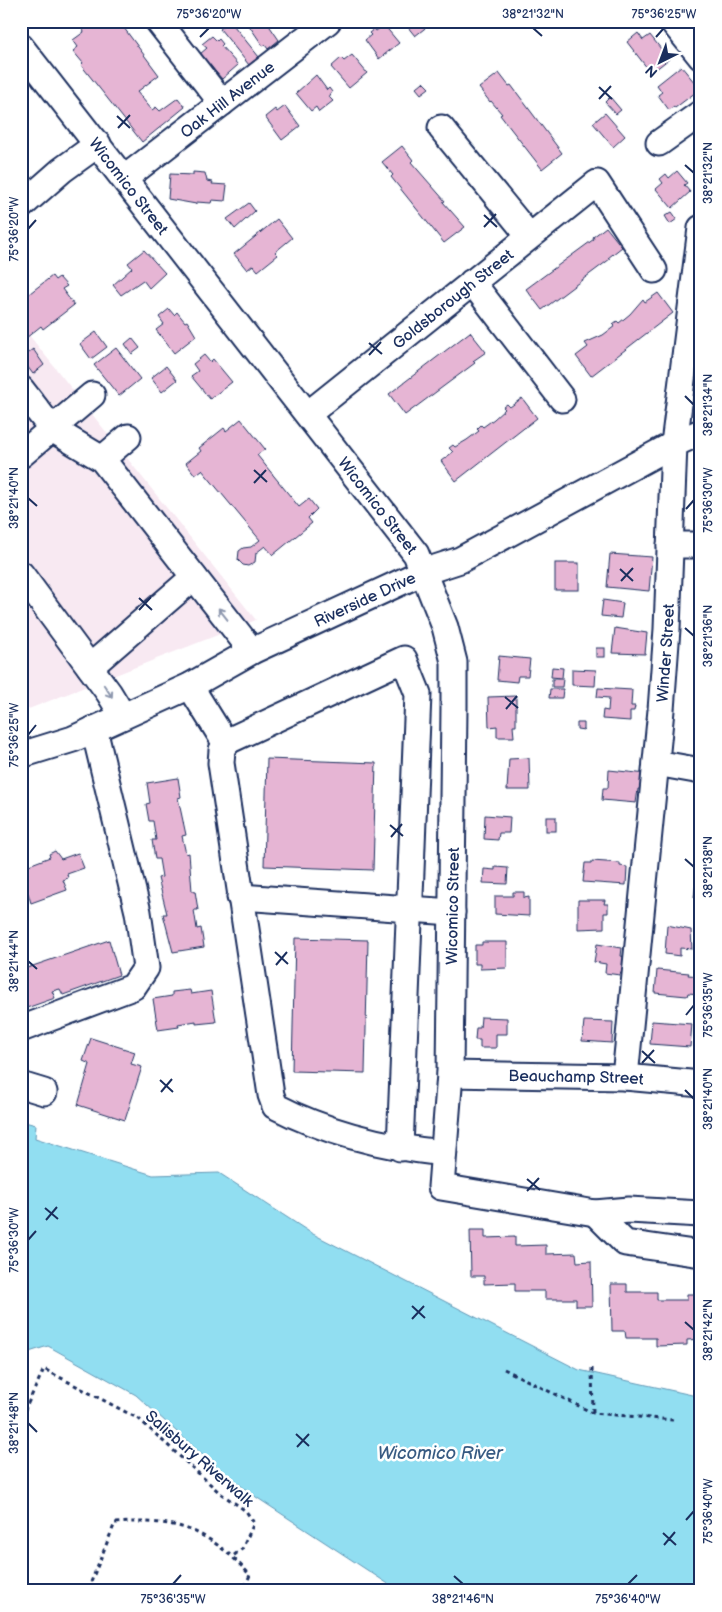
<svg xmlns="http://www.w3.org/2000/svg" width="722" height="1612" viewBox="0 0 722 1612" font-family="'Balsamiq Sans',sans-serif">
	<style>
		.built { fill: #f8e9f2 }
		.water { fill: #91def1; stroke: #6298b6 }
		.building { fill: #e6b5d4; stroke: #1b2f5e }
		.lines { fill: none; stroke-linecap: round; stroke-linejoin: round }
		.minor-casing { stroke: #1b2f5e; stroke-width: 29 }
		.path { stroke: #1b2f5e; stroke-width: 3; stroke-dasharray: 4 4; stroke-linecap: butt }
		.minor { stroke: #fff; stroke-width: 25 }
		.oneway { stroke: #8d97ae }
		.ticks { fill: none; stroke: #1b2f5e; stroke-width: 2 }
		.labels { text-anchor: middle; stroke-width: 5; stroke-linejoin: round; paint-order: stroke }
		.street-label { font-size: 16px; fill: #1b2f5e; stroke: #fff }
		.water-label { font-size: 18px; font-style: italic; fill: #385b83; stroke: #fff }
		.neatline { fill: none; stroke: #1b2f5e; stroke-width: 2 }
		.ticks-label { font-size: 12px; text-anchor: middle; fill: #1b2f5e }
	</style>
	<rect width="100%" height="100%" fill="#fff"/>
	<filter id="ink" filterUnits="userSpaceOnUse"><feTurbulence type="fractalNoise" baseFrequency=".02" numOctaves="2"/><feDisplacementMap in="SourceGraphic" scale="10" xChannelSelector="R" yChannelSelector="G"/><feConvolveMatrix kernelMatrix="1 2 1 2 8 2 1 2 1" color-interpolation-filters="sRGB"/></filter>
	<g filter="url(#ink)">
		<polygon class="built" points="21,325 256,620 21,712"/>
		<polygon class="water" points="21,1121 36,1125 35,1138 153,1175 219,1173 311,1233 579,1370 701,1397 701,1591 399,1591 256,1497 218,1469 136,1395 48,1346 29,1352 21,1369"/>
		<g class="building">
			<polygon points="78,21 116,21 121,24 159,75 137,92 152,110 156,107 160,111 178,98 185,107 142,142 81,65 83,63 73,51 78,47 73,40 84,32"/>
			<polygon points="230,21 259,57 249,65 220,29"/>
			<polygon points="246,21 266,21 279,40 268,49 265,45 263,46"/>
			<polygon points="403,21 433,21 433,22 415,36"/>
			<polygon points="384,25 399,43 379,59 365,40 371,35 369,33 374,29 376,31"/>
			<polygon points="638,33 643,40 650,35 669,59 651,73 627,42"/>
			<polygon points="212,36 217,41 219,39 223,44 221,46 238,65 222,79 200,54 207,48 202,44"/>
			<polygon points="352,55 367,73 349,88 331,67 341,58 344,61"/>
			<polygon points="681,66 700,89 675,108 674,106 669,110 658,95 662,92 657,85"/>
			<polygon points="499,73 509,86 511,85 562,153 542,169 500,115 502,114 491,101 490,102 479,88"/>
			<polygon points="316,75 327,90 329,88 332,92 329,97 333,101 319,112 316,107 311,111 296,93"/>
			<polygon points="423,82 429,88 421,94 416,88"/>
			<polygon points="610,97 621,110 616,114 605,102"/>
			<polygon points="285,106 300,126 282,140 265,117 275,109 277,112"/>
			<polygon points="605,113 625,136 613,147 593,123"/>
			<polygon points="402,146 413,160 411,162 445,201 443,202 465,227 444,243 391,177 393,175 382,162"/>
			<polygon points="23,166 29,174 25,177 31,184 21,191"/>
			<polygon points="677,171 687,183 684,185 690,192 672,208 656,189 663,183 660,179 666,174 669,178"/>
			<polygon points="193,172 205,173 207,181 213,182 212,184 227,185 225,201 212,200 211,203 196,202 196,204 168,199 170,174 193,175"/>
			<polygon points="249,203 255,211 235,229 227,219"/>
			<polygon points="672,212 677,219 670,224 665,216"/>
			<polygon points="277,219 292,238 275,252 278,255 258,271 253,265 247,270 234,254"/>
			<polygon points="606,227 622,247 608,258 610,259 542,310 526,289 594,239 593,237"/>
			<polygon points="144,250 165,273 149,288 143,280 121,295 113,285 132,268 128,263"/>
			<polygon points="52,276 55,280 59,277 67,286 62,289 74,305 43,329 41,326 26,338 21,332 21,300"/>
			<polygon points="658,293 673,313 591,376 576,356 588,347 585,343 603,335 615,326 613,324 617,321 619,323 630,314 643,299 645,302"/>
			<polygon points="169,309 174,315 177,312 185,322 187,321 196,336 174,353 156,330 164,324 159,317"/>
			<polygon points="96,332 107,347 91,359 80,344"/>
			<polygon points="470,332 486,352 473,361 475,363 405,415 389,394"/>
			<polygon points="132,338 140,348 132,354 125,344"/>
			<polygon points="116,348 140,379 119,396 94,365"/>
			<polygon points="33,349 44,365 33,374 21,358"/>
			<polygon points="204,355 210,362 213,359 232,382 210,399 191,376 198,371 193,364"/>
			<polygon points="166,366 177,380 162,392 151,378"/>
			<polygon points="522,398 537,418 456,481 441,461 453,452 449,448 453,445 455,447 467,440 479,431 477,429 481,425 483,427 494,419 505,409 503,407 507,404 510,407"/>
			<polygon points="241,419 265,449 257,455 299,507 309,499 317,509 308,518 312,523 273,555 265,546 256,553 255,562 248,566 243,565 238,560 239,551 243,548 251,547 260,540 202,470 195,475 186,463 201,451 199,448 224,428 226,431"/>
			<polygon points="610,554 652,557 649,591 607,587"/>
			<rect x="555" y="563" width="24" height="27"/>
			<polygon points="603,600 623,603 621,618 601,616"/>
			<polygon points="615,628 647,633 645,654 612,653"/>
			<rect x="596" y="648" width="9" height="9"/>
			<polygon points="499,656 530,659 528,676 518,676 517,682 497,680"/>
			<polygon points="552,667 563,668 562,678 551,677"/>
			<polygon points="572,669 596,670 595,686 572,685"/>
			<polygon points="552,679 563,679 562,687 552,687"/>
			<polygon points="598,688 632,690 631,706 635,706 634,711 630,711 630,721 602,719 603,710 608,711 609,698 597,697"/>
			<polygon points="550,689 563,689 562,698 549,698"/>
			<polygon points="516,696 516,726 513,726 514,737 497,737 497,726 489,727 488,697"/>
			<polygon points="577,723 584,723 584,730 577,729"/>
			<polygon points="529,758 530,790 507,790 509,759"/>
			<polygon points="267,759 376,763 373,870 264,866"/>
			<polygon points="609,770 647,774 645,790 638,789 636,803 602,800 603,788 608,788"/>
			<polygon points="178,778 181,797 178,798 186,835 182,836 186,854 189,853 192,891 195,891 198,910 194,910 197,929 201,928 204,947 173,952 163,914 167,914 158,878 162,877 159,859 155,859 152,840 156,840 153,821 149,821 146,804 150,803 147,783"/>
			<polygon points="485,815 510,817 509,833 499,833 498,840 484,839"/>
			<rect x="546" y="817" width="10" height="14"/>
			<polygon points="55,851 61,859 78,853 84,868 67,874 68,878 63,880 67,890 31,903 28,893 22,895 21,893 21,868 50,857 49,854"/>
			<polygon points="592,861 620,863 620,866 627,867 626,885 583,882 585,863 592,863"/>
			<polygon points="699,861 701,861 701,898 694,897"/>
			<polygon points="495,867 508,868 507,884 483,883 484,869 495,870"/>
			<polygon points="513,892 524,892 524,898 529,897 529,916 495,914 495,896 513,896"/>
			<polygon points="578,900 605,900 604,904 608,904 608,913 604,913 604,928 578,929"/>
			<polygon points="667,925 691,930 692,949 680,948 680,956 665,954"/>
			<polygon points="295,938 368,940 365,1073 292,1071"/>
			<polygon points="109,940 119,975 63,995 60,989 52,991 55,998 21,1010 21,970"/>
			<polygon points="482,942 507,942 507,968 480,969 480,964 475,964 475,945 482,945"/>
			<polygon points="597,944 622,948 621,956 626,957 620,975 605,973 606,964 594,962"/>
			<polygon points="657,970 689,973 688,975 701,976 700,994 688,993 687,996 655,993"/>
			<polygon points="190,990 191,994 211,991 216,1022 196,1024 196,1021 178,1024 179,1027 158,1030 153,999 172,996 172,992"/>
			<polygon points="481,1017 507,1018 507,1034 496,1034 496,1048 480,1048 480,1040 475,1040 476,1028 480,1028"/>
			<polygon points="584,1021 613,1022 612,1043 582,1041"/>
			<polygon points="652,1021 692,1024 690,1047 650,1044"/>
			<polygon points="91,1038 135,1052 131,1064 142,1067 125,1120 78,1105 90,1064 83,1061"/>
			<polygon points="470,1230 485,1230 485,1238 515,1237 515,1246 546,1245 546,1254 576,1253 577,1262 591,1261 592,1306 576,1306 576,1299 545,1299 545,1291 515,1291 515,1283 484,1284 484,1276 471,1276"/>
			<polygon points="611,1284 627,1284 627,1292 657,1292 657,1300 687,1300 687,1294 701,1294 701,1339 687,1340 687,1345 656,1346 656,1338 626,1338 625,1331 612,1331"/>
		</g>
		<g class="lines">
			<defs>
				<g id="minor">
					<polyline points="158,21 222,103"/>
					<polyline points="672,21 701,57"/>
					<path id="s1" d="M 21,47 L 416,554 L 445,627 L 454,662 L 454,707 L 450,1074 L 441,1187 L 595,1213 L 629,1210 L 701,1214"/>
					<polyline points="441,128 529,236"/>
					<polyline points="659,143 701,113"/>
					<path id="s2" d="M 125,178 L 328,21"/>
					<polyline points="21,206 62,170 98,144"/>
					<polyline points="472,282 562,399"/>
					<polyline points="21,389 52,429 102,459 252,651"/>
					<path id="s3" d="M 308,414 L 597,183 L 654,270"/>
					<polyline points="21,455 92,395"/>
					<polyline points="102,459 128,437"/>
					<polyline points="670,545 701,545"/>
					<polyline points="21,574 109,693 123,716"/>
					<polyline points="90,667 194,577"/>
					<polyline points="190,686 226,744"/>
					<path id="s4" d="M 21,755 L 73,739 L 190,686 L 252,651 L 423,572 L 460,560 L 674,444 L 701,432"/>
					<polyline points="656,763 701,771"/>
					<polyline points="240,897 452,912"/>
					<polyline points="21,1029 133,987 146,968 138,912 94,729"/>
					<path id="s5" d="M 450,1074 L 625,1077 L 701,1084"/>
					<path id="s6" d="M 625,1077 L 661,710 L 667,629 L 674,444 L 701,228"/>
					<polyline points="21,1085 44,1092"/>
					<path d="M 400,1148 L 418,694 L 404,659 L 228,741 L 222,750 L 221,763 L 271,1095 L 275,1106 C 327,1133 385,1147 443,1153"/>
					<polyline points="595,1213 625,1243 701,1254"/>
				</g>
			</defs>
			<use href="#minor" class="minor-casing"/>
			<g class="path">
				<polyline points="592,1368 593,1413"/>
				<polyline points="504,1369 593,1413 673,1420"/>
				<polyline points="21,1418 44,1369 139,1419 220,1493 246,1511 254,1523 242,1549 233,1556"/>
				<path d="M 99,1591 L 89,1587 L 115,1523 C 177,1518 208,1529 250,1575 L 243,1591"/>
			</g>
			<use href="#minor" class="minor"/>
		</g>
		<defs><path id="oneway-shaft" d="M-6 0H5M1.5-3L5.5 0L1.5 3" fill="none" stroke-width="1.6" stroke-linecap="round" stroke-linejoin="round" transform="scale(1.25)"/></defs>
		<g class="oneway">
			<use href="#oneway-shaft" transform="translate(223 614) rotate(-128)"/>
			<use href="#oneway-shaft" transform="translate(108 691) rotate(56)"/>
		</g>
	</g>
	<path class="ticks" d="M 533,28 L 542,36M 200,37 L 209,28M 656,37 L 664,28M 599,87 L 612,99M 599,99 L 611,86M 117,116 L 130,128M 118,128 L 130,115M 685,165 L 694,173M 484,215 L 497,227M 484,227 L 496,214M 28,229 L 36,220M 369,343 L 382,354M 369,355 L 381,342M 685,396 L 694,405M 254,470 L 267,482M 254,483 L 266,470M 28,498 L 37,506M 686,509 L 694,500M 620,569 L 633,581M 621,581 L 633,568M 139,598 L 152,610M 139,610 L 151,597M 685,628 L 694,636M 505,697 L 518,708M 506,709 L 517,696M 28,735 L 36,725M 390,825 L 403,836M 391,837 L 402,824M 685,859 L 694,867M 275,952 L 288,964M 28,961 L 37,969M 276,965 L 287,952M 686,1015 L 694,1005M 642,1051 L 655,1063M 642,1063 L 654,1050M 160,1080 L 173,1092M 685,1090 L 694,1099M 161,1092 L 172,1079M 527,1179 L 540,1190M 527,1191 L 539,1178M 45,1208 L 58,1219M 46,1220 L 57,1207M 28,1240 L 36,1231M 412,1306 L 425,1318M 412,1319 L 424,1306M 685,1322 L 694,1330M 28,1423 L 37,1432M 296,1434 L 309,1446M 297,1447 L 309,1434M 686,1520 L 694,1511M 663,1533 L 676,1545M 664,1545 L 675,1532M 454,1576 L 463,1584M 173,1584 L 181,1575M 628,1584 L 637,1575"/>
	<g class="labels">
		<g class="street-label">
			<text dy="6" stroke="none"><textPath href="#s2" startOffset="129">Oak Hill Avenue</textPath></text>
			<text dy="6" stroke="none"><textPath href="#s1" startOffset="176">Wicomico Street</textPath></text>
			<text dy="6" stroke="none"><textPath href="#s3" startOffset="185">Goldsborough Street</textPath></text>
			<text dy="6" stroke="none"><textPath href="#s1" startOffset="581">Wicomico Street</textPath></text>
			<text dy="6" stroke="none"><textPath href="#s4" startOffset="378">Riverside Drive</textPath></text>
			<text dy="6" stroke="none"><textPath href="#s6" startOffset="426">Winder Street</textPath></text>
			<text transform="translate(452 906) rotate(-89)" y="6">Wicomico Street</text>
			<text dy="6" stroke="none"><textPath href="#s5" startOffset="126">Beauchamp Street</textPath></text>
			<text transform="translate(200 1458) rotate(41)" y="6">Salisbury Riverwalk</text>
		</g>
		<g class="water-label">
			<text x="440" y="1459">Wicomico River</text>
		</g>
	</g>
	<rect width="722" height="1612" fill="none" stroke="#fff" stroke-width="55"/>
	<g transform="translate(660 62) rotate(222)" stroke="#ffffff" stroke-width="4" paint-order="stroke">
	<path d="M0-4L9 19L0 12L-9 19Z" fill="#1b2f5e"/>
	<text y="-8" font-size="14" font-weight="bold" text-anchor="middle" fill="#1b2f5e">N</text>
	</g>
	<rect x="28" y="28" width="666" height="1556" class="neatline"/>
	<g class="ticks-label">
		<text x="209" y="18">75°36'20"W</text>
		<text x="533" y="18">38°21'32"N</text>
		<text x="664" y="18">75°36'25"W</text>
		<text transform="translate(708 173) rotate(-90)" y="4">38°21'32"N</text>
		<text transform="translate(14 229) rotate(-90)" y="4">75°36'20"W</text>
		<text transform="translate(708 405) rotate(-90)" y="4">38°21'34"N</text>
		<text transform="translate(14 498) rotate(-90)" y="4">38°21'40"N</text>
		<text transform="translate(708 500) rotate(-90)" y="4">75°36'30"W</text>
		<text transform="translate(708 636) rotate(-90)" y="4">38°21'36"N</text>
		<text transform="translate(14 735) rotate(-90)" y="4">75°36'25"W</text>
		<text transform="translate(708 867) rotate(-90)" y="4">38°21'38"N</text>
		<text transform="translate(14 961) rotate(-90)" y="4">38°21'44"N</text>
		<text transform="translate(708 1005) rotate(-90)" y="4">75°36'35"W</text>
		<text transform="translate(708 1099) rotate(-90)" y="4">38°21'40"N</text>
		<text transform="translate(14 1240) rotate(-90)" y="4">75°36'30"W</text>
		<text transform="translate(708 1330) rotate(-90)" y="4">38°21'42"N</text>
		<text transform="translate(14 1423) rotate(-90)" y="4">38°21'48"N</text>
		<text transform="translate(708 1511) rotate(-90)" y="4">75°36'40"W</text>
		<text x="173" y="1603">75°36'35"W</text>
		<text x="463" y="1603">38°21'46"N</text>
		<text x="628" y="1603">75°36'40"W</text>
	</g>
</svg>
